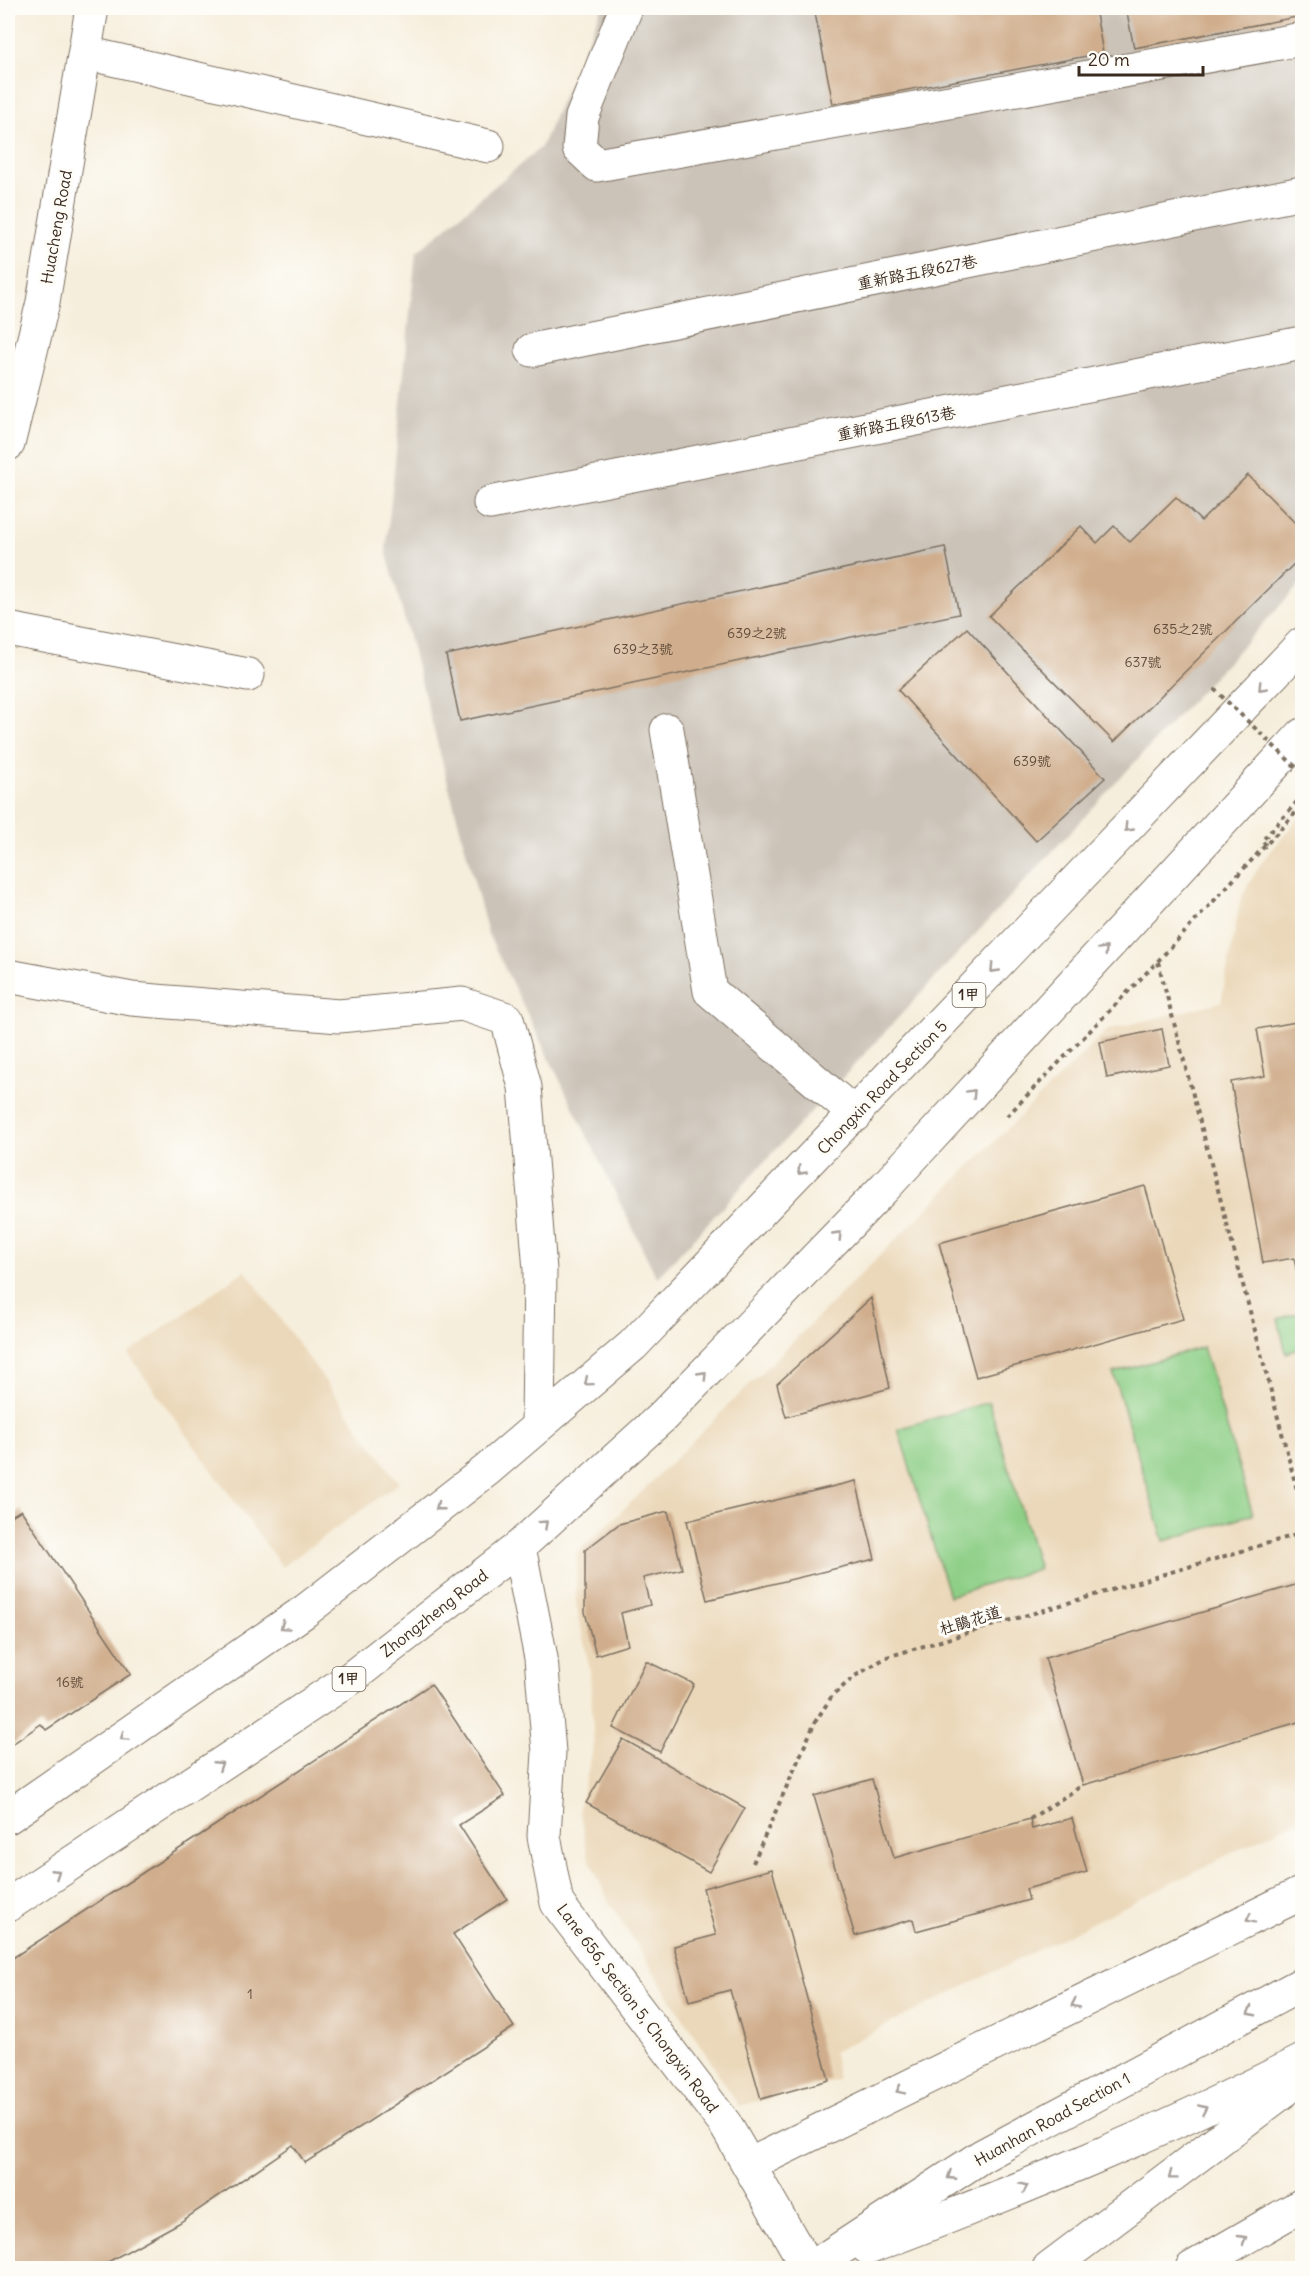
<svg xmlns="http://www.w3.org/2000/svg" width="1310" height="2276" viewBox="0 0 1310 2276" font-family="Delius,'LXGW WenKai TC',sans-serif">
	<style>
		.built { fill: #ebd8ba }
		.industrial { fill: #cbc3b8 }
		.green { fill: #8ecf87; stroke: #647c52; stroke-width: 1.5 }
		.building { fill: #d0ae8d }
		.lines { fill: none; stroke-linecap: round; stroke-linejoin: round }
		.minor-casing { stroke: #7c6f60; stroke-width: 35 }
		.major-casing { stroke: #7c6f60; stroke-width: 35 }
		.path { stroke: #7c6f60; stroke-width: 4; stroke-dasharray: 4.5 4.5; stroke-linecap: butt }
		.minor { stroke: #fff; stroke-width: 33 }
		.major { stroke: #fff; stroke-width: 33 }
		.path-bridge { stroke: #7c6f60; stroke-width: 4; stroke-dasharray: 4.5 4.5; stroke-linecap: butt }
		.oneway { stroke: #a79f9a }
		.labels { text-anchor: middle; stroke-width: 6; stroke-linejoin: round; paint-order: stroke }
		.number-label { font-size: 14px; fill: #604b3a }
		.shield { fill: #fdfcf7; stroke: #75695f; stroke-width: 1.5 }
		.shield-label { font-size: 15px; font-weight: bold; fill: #3b2a1e }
		.street-label { font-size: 16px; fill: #3b2a1e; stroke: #fdfcf7 }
	</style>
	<rect width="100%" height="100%" fill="#fdfcf7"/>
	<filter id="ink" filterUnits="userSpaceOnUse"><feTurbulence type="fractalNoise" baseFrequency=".0167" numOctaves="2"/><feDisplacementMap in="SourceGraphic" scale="12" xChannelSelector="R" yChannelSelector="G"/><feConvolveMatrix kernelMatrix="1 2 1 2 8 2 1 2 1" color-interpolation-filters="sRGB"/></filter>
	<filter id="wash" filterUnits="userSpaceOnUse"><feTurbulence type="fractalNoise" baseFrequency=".008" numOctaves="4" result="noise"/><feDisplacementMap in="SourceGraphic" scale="24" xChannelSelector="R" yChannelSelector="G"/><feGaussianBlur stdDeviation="1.35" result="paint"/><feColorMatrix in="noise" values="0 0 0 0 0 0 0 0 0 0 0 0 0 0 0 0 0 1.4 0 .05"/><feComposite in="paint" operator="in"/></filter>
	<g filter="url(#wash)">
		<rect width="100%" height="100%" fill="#f6eedc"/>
		<g class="built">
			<polygon points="1302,814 1302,1818 833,2052 838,2080 739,2106 609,1902 588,1856 579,1807 594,1746 590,1671 576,1603 577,1552 616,1517 1107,1030 1221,1002 1241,898 1261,863"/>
			<polygon points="245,1270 399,1483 282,1567 128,1354"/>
		</g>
		<polygon class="industrial" points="602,8 1302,8 1302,582 657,1278 488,934 386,550 416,253 541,147"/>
		<g class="green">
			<polygon points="1302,1312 1302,1348 1286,1353 1278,1319"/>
			<polygon points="1203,1347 1253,1514 1164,1541 1113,1373"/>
			<polygon points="989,1402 1039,1569 949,1596 898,1429"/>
		</g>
		<g id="blocks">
			<g class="building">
				<polygon points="814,8 1095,8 1103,53 833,104"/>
				<polygon points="1126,8 1302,8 1302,16 1134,48"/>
				<polygon points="1248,475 1302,530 1302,556 1114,742 989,616 1081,526 1097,543 1114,526 1130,542 1176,497 1201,521"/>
				<polygon points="945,547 959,614 460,721 446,655"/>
				<polygon points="967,628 1105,778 1036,841 898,690"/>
				<polygon points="1302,1021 1302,1287 1300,1288 1294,1258 1263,1263 1231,1082 1265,1076 1257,1029"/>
				<polygon points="1162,1029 1169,1065 1107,1078 1100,1042"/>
				<polygon points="1145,1186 1183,1319 976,1377 939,1243"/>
				<polygon points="871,1298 890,1388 786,1417 777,1384"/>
				<polygon points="856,1481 875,1559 707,1600 687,1521"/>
				<polygon points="21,1510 131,1674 46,1730 41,1724 8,1747 8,1518"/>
				<polygon points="668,1511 682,1569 643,1578 650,1605 621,1613 628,1645 596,1655 585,1612 585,1550 619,1524"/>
				<polygon points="1302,1583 1302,1721 1083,1785 1045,1658"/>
				<polygon points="646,1661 694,1684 660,1752 613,1728"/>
				<polygon points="431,1684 505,1796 459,1825 507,1899 453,1934 514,2027 305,2163 293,2145 179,2223 97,2268 8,2268 8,1961"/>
				<polygon points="623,1739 745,1808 709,1872 586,1803"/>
				<polygon points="872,1779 894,1858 1030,1819 1032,1829 1072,1818 1087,1872 1026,1889 1029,1900 916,1931 913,1919 855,1936 814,1796"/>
				<polygon points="772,1869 829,2080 761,2099 730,1990 689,2001 674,1946 716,1935 703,1888"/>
			</g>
		</g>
	</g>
	<g filter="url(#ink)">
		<use href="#blocks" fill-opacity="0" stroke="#7c6f60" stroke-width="1.5"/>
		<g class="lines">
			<defs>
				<g id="minor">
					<polyline points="626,8 582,117 579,148 597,165 1302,39"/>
					<polyline points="86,53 488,146"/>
					<polyline points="532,350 1302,193"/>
					<polyline points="8,444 43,302 92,8"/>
					<polyline points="490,503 1302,343"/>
					<polyline points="8,629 248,675"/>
					<polyline points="667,730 710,991 856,1115"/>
					<polyline points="8,976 132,999 339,1016 462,1004 507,1019 525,1087 540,1270 538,1424"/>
					<polyline points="519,1547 541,1658 549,1752 544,1836 557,1903 725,2124 808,2268"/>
					<polyline points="749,2165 1302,1893"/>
					<path d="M 868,2248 C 1015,2192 1162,2132 1302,2061"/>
					<polyline points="811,2268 982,2156 1302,1984"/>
					<polyline points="1049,2268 1301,2078"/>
					<polyline points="1192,2268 1302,2205"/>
				</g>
				<g id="major">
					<polyline points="8,1817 305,1611 487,1470 633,1345 1302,644"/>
					<polyline points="8,1905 351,1678 519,1547 662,1417 885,1187 1302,735"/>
				</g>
			</defs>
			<use href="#minor" class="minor-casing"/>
			<use href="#major" class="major-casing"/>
			<g class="path">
				<polyline points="1266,845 1262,841 1302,796"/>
				<polyline points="1158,962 1302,1509"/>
				<polyline points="1007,1116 1157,962 1302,806"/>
				<polyline points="1030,1819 1083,1785"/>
				<polyline points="753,1863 815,1722 832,1696 855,1676 887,1657 1302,1533"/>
			</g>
			<use href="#minor" class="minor"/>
			<use href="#major" class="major"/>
			<polyline class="path-bridge" points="1214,689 1302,773"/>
		</g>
		<defs><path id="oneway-chevron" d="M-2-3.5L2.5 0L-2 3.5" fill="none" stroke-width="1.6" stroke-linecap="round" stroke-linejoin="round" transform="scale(1.5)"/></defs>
		<g class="oneway">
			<use href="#oneway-chevron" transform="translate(1262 687) rotate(134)"/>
			<use href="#oneway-chevron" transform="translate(1128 828) rotate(134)"/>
			<use href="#oneway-chevron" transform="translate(1104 950) rotate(-47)"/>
			<use href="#oneway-chevron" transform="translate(994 969) rotate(134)"/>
			<use href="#oneway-chevron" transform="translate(972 1093) rotate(-47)"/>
			<use href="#oneway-chevron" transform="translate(801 1171) rotate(134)"/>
			<use href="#oneway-chevron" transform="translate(838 1235) rotate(-46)"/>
			<use href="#oneway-chevron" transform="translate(703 1375) rotate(-46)"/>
			<use href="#oneway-chevron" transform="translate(588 1382) rotate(140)"/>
			<use href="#oneway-chevron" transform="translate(439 1507) rotate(142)"/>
			<use href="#oneway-chevron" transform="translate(544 1524) rotate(-42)"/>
			<use href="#oneway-chevron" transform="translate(284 1626) rotate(145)"/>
			<use href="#oneway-chevron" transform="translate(124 1737) rotate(145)"/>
			<use href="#oneway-chevron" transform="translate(219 1765) rotate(-33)"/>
			<use href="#oneway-chevron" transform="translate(56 1873) rotate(-33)"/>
			<use href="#oneway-chevron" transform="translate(1250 1919) rotate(154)"/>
			<use href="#oneway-chevron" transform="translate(1075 2004) rotate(154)"/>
			<use href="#oneway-chevron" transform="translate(1251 2012) rotate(152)"/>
			<use href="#oneway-chevron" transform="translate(900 2090) rotate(154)"/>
			<use href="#oneway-chevron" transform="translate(1203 2109) rotate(-24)"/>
			<use href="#oneway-chevron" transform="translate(951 2176) rotate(147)"/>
			<use href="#oneway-chevron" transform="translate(1172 2176) rotate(143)"/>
			<use href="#oneway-chevron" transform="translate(1024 2187) rotate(-24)"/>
			<use href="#oneway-chevron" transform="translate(1243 2239) rotate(-30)"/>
		</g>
	</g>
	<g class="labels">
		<g class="number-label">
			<text x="1183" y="634">635之2號</text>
			<text x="757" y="638">639之2號</text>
			<text x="643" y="654">639之3號</text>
			<text x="1143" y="667">637號</text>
			<text x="1032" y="766">639號</text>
			<text x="70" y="1687">16號</text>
			<text x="250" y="1999">1</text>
		</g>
		<g class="shield">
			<rect x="952.5" y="983" width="33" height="24" rx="4.5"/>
			<rect x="332.5" y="1667" width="33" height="24" rx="4.5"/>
		</g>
		<g class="shield-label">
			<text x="969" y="1000">1甲</text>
			<text x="349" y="1684">1甲</text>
		</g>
		<g class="street-label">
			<text transform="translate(56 227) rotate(-80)" y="6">Huacheng Road</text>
			<text transform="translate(917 272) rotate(-11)" y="6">重新路五段627巷</text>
			<text transform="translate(896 423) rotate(-11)" y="6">重新路五段613巷</text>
			<text transform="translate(882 1087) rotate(-46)" y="6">Chongxin Road Section 5</text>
			<text transform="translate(434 1613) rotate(-38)" y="6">Zhongzheng Road</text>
			<text transform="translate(970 1620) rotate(-17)" y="6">杜鵑花道</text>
			<text transform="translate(638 2008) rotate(53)" y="6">Lane 656, Section 5, Chongxin Road</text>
			<text transform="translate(1052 2119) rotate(-29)" y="6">Huanhan Road Section 1</text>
		</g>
	</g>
	<rect width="1310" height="2276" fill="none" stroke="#fdfcf7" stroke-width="30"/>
	<path d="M1079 66v9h124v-9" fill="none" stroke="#3b2a1e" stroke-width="3"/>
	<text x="1088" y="66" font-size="18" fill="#3b2a1e" stroke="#fdfcf7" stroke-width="4.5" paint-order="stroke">20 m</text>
</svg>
